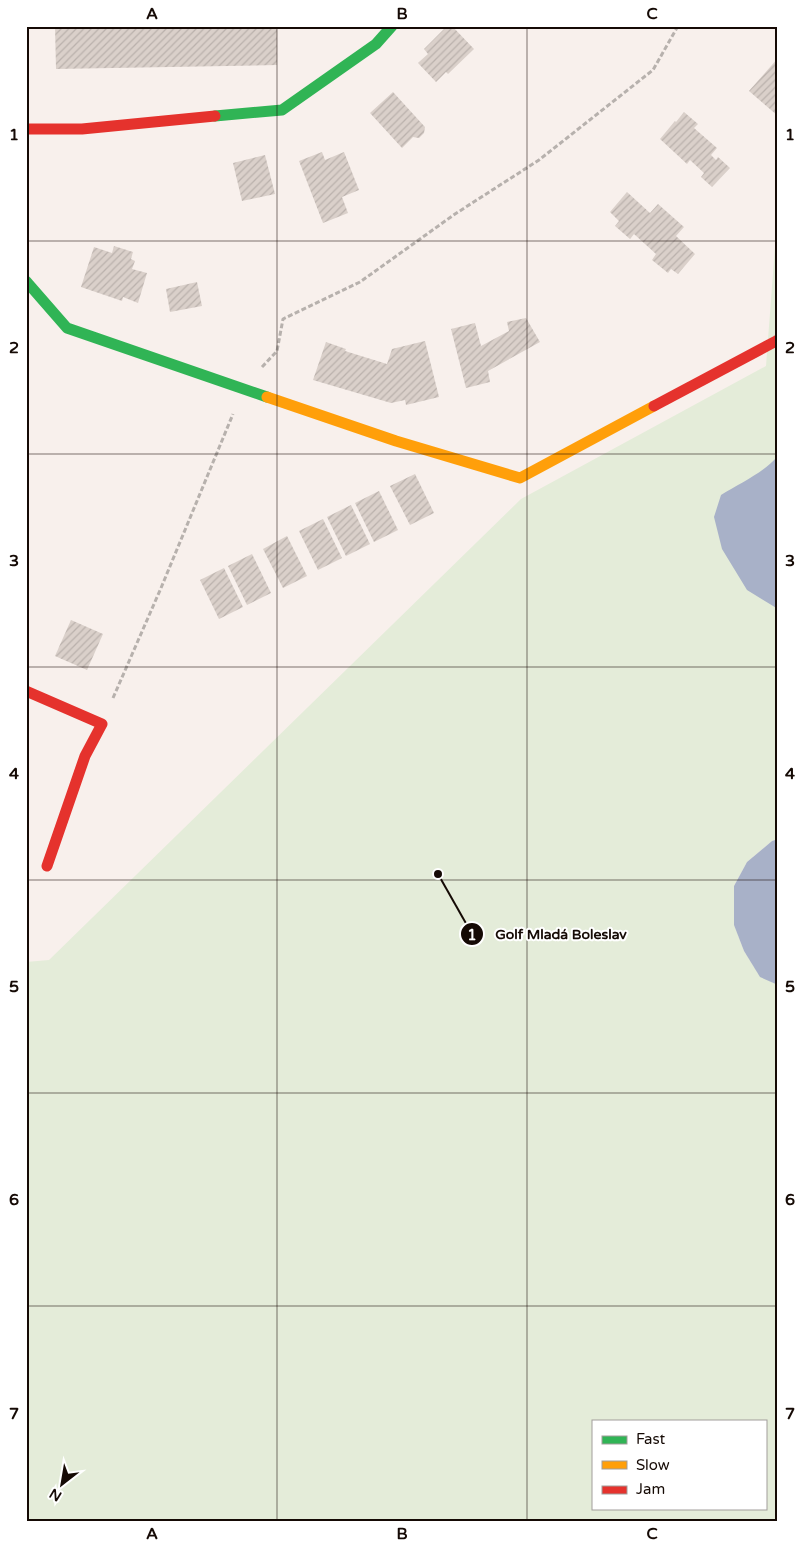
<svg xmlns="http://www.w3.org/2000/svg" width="804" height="1547" viewBox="0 0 804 1547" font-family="'Varela Round',sans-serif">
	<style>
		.green { fill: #e4ecd9; fill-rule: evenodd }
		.water { fill: #a8b1c8 }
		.building { fill: url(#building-hatch) }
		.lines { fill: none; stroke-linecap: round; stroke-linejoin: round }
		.path { stroke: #b7b1ad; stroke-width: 3; stroke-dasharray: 5 2.5; stroke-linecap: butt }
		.fast { stroke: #30b455; stroke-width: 11 }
		.slow { stroke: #ff9f0a; stroke-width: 11 }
		.jam { stroke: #e5322d; stroke-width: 11 }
		.grid { fill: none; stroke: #150a05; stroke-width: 1; stroke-opacity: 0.55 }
		.leader { fill: none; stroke: #150a05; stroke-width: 2 }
		.callout-dot { fill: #150a05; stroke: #fff; stroke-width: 2 }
		.mark-label { font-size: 15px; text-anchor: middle; font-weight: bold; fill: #fff }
		.callout-label { font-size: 14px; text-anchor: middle; font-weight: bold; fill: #150a05; stroke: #fff; stroke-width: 4; stroke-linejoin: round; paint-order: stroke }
		.neatline { fill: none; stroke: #150a05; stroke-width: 2 }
		.grid-label { font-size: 16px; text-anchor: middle; font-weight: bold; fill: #150a05 }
	</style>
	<defs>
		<pattern id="building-hatch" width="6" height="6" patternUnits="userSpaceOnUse" patternTransform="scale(1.25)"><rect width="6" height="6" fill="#dad0ca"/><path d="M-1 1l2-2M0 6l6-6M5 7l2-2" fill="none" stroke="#bab1ac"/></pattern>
	</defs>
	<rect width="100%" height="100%" fill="#f8f0ec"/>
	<path class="green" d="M 778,207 L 778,839 L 772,841 L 747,862 L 734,886 L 734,924 L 744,951 L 760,976 L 778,985 L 778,1521 L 26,1521 L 26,962 L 49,960 L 521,499 L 766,366 ZM 593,1421 L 765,1421 L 765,1508 L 593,1508 Z"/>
	<g class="water">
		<path d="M 778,456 L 778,609 L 747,590 L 722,549 L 714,517 L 721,495 C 740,483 763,473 778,456 Z"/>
		<polygon points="778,839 778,985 760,977 744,951 734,925 734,886 747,862 772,841"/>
	</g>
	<g class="building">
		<polygon points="55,26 277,26 277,65 56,69"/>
		<polygon points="447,26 452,26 474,49 448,74 446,72 436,82 418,63 428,54 424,49"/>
		<polygon points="778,58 778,116 749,91"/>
		<polygon points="393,92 425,127 424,133 419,138 413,137 402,148 370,113"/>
		<polygon points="684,112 698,124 694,128 717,148 711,155 716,160 718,157 730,168 712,187 701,177 704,173 690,160 687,164 660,139 675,121 676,122"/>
		<polygon points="322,152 325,160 344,152 359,190 342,197 348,213 323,223 299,161"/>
		<polygon points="265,155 275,194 242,201 233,163"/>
		<polygon points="627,192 650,213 658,204 684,227 676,236 695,254 678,274 671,269 668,273 652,260 656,254 634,234 630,239 615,226 619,221 610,212"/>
		<polygon points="114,246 133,252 131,259 135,261 132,269 147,273 138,303 123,297 122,301 81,287 94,247 112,253"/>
		<polygon points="197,282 202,306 170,312 166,289"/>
		<polygon points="526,318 540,342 488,371 490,382 466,388 451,329 475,323 481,346 509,331 507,322"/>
		<polygon points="425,341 439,397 406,405 405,400 391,403 313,380 326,342 346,349 345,351 387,364 392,349"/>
		<polygon points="415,474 434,513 410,525 390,486"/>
		<polygon points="379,491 398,530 374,542 355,503"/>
		<polygon points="351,505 370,544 346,556 327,517"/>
		<polygon points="323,519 342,558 318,570 299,531"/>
		<polygon points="287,536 307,576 283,588 263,549"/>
		<polygon points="252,554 271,593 247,605 228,566"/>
		<polygon points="224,568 243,607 219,619 200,580"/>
		<polygon points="71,620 103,634 87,670 55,656"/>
	</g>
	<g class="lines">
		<g class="path">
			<polyline points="262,367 277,351 283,319 360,282 455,214 539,160 653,70 678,26"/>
			<polyline points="113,698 161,588 233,414"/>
		</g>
		<g class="fast">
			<polyline points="215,116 282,110 376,44 392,26"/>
			<polyline points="26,281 67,328 267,397"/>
		</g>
		<polyline class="slow" points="267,397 396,441 520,478 654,406"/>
		<g class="jam">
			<polyline points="26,129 82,129 215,116"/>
			<polyline points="654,406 778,340"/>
			<polyline points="26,691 102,724 85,756 47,866"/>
		</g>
	</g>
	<path class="grid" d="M 277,26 L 277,1521M 527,26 L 527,1521M 26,241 L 778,241M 26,454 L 778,454M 26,667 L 778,667M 26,880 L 778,880M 26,1093 L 778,1093M 26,1306 L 778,1306"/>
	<path class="leader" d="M438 874L472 934"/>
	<g class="callout-dot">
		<circle cx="438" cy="874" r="5"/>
		<circle cx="472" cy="934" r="12"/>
	</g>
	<g class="mark-label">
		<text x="472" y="940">1</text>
	</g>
	<g class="callout-label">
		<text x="561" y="939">Golf Mladá Boleslav</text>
	</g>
	<rect width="804" height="1547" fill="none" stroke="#ffffff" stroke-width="55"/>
	<rect x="592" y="1420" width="175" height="90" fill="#ffffff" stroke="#a19d9b"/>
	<rect x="602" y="1436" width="25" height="8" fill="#30b455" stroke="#a19d9b"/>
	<text x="636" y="1444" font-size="15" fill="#150a05">Fast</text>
	<rect x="602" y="1461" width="25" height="8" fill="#ff9f0a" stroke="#a19d9b"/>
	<text x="636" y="1470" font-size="15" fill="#150a05">Slow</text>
	<rect x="602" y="1486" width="25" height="8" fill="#e5322d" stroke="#a19d9b"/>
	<text x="636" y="1494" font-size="15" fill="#150a05">Jam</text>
	<g transform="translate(62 1484) rotate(211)" stroke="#ffffff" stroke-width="4" paint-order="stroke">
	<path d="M0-4L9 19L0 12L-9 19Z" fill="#150a05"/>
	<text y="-8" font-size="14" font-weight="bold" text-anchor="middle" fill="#150a05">N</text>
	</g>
	<rect x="28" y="28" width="748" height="1492" class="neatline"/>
	<g class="grid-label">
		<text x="152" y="19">A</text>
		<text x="402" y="19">B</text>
		<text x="652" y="19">C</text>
		<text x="14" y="140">1</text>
		<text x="790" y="140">1</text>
		<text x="14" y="353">2</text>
		<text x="790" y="353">2</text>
		<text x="14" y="566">3</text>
		<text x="790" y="566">3</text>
		<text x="14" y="779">4</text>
		<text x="790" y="779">4</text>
		<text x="14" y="992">5</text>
		<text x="790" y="992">5</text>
		<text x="14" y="1205">6</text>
		<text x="790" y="1205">6</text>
		<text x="14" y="1419">7</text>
		<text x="790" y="1419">7</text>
		<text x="152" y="1539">A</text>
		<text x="402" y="1539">B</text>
		<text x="652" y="1539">C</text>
	</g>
</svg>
